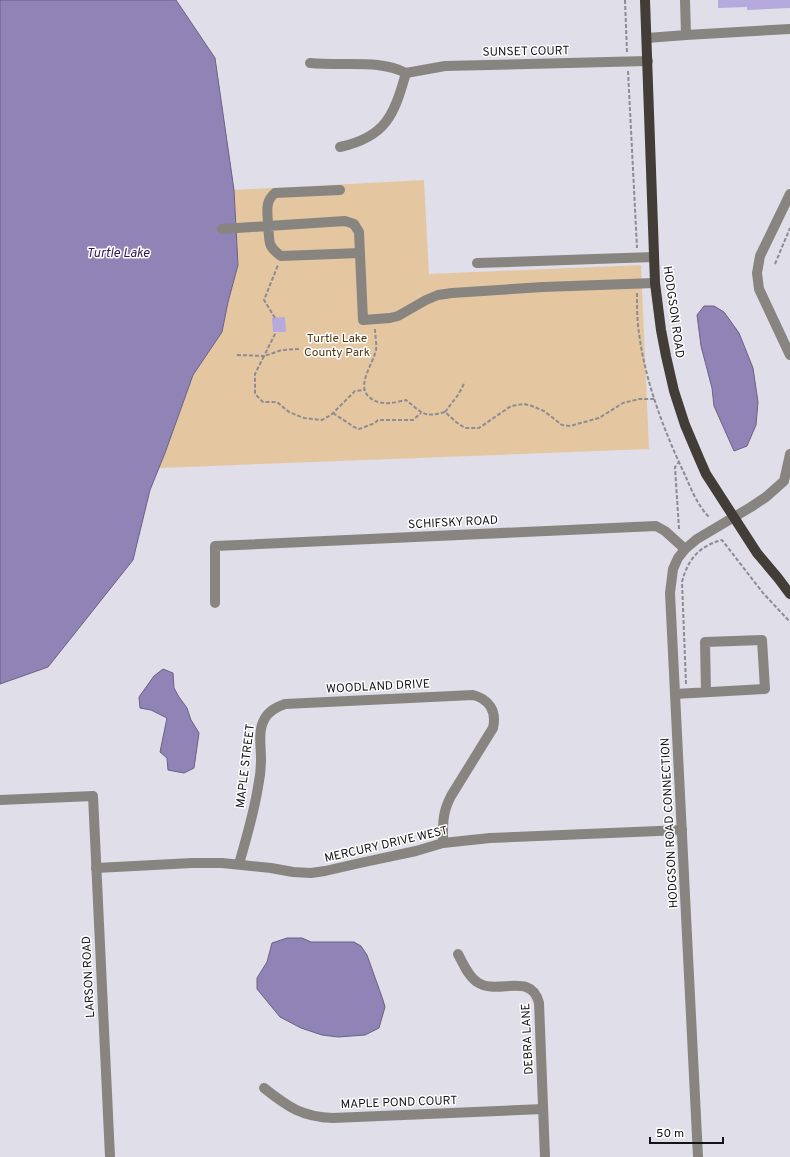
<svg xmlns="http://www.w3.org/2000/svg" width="790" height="1157" viewBox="0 0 790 1157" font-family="Overpass,sans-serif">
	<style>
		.green { fill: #e4c7a0 }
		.water { fill: #9083b6; stroke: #6b6186 }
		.building { fill: #b6a9de }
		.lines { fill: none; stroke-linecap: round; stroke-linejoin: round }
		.path { stroke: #8d8b93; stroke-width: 2; stroke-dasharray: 4 2; stroke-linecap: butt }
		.minor { stroke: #888581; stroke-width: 10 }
		.major { stroke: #423d36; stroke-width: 10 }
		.labels { text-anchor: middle; stroke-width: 3; stroke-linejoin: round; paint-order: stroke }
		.street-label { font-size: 12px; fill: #141317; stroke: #fff }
		.park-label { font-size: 12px; fill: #513810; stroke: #fff }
		.water-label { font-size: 13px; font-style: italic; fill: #301957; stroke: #fff }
	</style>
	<rect width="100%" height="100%" fill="#e0dee9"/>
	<polygon class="green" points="424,180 429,274 641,265 649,449 159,468 193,375 222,332 228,302 238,265 234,190"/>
	<g class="water">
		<polygon points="0,0 176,0 215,58 234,190 238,265 228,302 222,332 193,375 165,453 150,490 133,560 48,667 0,684"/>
		<polygon points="704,306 714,306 724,312 739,333 753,368 758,402 756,425 747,446 734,451 714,406 712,388 701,346 697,315"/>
		<polygon points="163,669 173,673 174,688 179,697 187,708 191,720 199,733 194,768 184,773 168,770 167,758 160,752 167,718 151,710 140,708 139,697 154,676"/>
		<polygon points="287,938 302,938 311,942 354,942 361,946 367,955 383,1000 385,1007 379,1028 365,1035 338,1037 322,1035 301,1028 280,1017 257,989 257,978 267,962 272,943"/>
	</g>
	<g class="building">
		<polygon points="718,0 790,0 790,8 747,10 747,7 718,8"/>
		<polygon points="285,317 286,332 273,332 272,318"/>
	</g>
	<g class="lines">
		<g class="path">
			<polyline points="625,0 627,53"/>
			<polyline points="628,71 637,248"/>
			<polyline points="775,264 790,228"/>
			<path d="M 637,293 C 637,306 637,320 639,333 C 645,381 664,431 685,475 C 691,489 698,506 709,517"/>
			<polyline points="275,318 264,300 278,265"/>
			<path d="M 375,329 C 375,336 377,344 376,350 C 373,364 357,384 368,396 C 373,401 379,403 385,403 C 391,404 400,401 406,400 C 423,413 422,418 445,412 L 456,422 L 465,428 L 479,428 L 511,406 L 524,404 L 532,406 L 544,411 L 562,425 L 570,426 L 599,418 L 623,403 L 639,399 L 655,399"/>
			<polyline points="299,349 282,350 264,356 255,374 255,394 263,402 277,402 289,412 304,418 322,420 331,415 355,391 364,390"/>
			<polyline points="237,355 264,356 276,332"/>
			<polyline points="445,412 458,395 465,382"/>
			<polyline points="333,413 354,427 359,429 375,423 378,420 413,420 421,413"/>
			<polyline points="679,529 675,467 679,462"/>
			<path d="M 686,684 L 682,582 C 688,559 699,546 722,540 L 763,593 L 790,622"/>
		</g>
		<g class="minor">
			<polyline points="686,35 790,29"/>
			<polyline points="647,38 686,35 685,0"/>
			<path d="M 310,63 C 321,64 331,64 342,64 C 364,64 386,63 406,73"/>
			<polyline points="406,73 445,66 648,61"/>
			<path d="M 340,147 C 386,137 394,115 406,73"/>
			<polyline points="790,194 760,256 757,273 759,289 790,355"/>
			<path d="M 222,229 L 268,226 C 268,213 264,202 275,193 L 340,190"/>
			<path d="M 360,253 L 281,256 C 267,246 270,242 268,226 L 345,221 L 354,224 L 359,232 L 363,320 L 390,318 L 398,316 L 426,300 L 438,295 L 452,293 L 543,287 L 655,283"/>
			<polyline points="477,263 654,257"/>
			<polyline points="215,603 215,546 656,526 665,531 685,549"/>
			<polyline points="675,694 765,689 762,640 705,642 706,692"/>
			<polyline points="0,800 93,796 110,1157"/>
			<path d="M 239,864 C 246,839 254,813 258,787 C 260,778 261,768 261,759 C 261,747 258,731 264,720 C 268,711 276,707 285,704 L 473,695 C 489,699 497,711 493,728 L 451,796 C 442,813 443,824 443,843"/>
			<polyline points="96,868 192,863 222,863 271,868 293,872 311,873 325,871 360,863 416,851 443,843 490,838 682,830"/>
			<path d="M 458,954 C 463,963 468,976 477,982 C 497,996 531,971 539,1003 L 545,1157"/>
			<path d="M 264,1088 C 288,1107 302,1117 333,1118 L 543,1109"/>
			<polyline points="698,1157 670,593 673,569 678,558 685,549 697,539 751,507 766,497 784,481 790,454"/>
		</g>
		<polyline class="major" points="645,0 655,283 661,330 666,356 674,391 685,425 699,458 706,474 757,553 778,578 790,594"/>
	</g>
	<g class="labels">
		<g class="street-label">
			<text transform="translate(526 51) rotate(-1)" y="4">SUNSET COURT</text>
			<text transform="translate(674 312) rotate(82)" y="4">HODGSON ROAD</text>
			<text transform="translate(453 522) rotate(-3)" y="4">SCHIFSKY ROAD</text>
			<text transform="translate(378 686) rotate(-3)" y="4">WOODLAND DRIVE</text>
			<text transform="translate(245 766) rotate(-83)" y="4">MAPLE STREET</text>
			<text transform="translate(669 823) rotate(-93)" y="4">HODGSON ROAD CONNECTION</text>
			<text transform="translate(386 844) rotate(-13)" y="4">MERCURY DRIVE WEST</text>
			<text transform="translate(88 977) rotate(-93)" y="4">LARSON ROAD</text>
			<text transform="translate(527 1039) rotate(-93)" y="4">DEBRA LANE</text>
			<text transform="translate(399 1102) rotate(-2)" y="4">MAPLE POND COURT</text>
		</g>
		<g class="park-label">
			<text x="337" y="342">Turtle Lake<tspan x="337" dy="14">County Park</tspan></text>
		</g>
		<g class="water-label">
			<text x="118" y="257">Turtle Lake</text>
		</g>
	</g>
	<path d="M650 1137v6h73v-6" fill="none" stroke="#141317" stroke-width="2"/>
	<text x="656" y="1137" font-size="12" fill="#141317" stroke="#ffffff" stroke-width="3" paint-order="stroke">50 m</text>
</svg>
